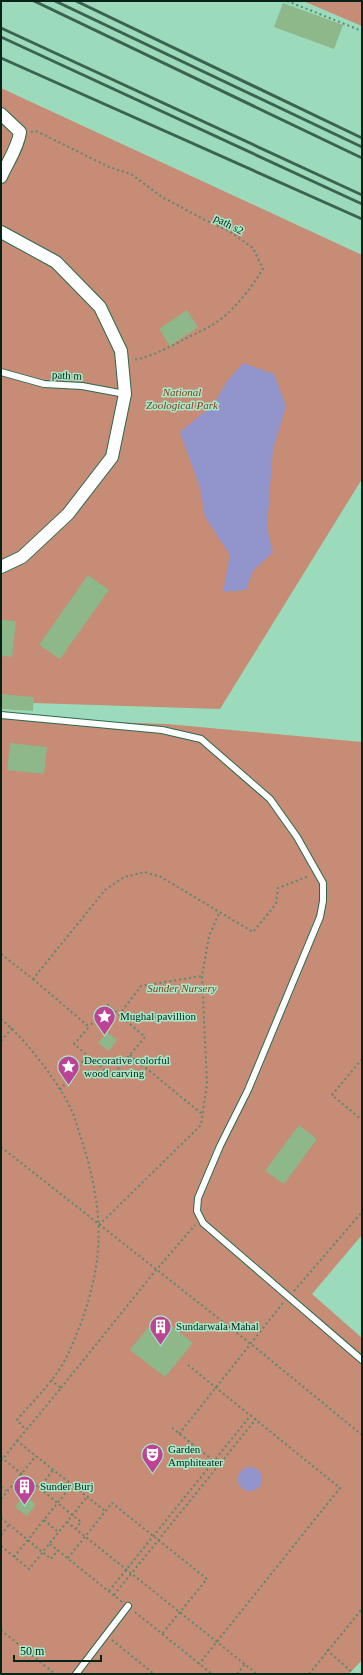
<svg xmlns="http://www.w3.org/2000/svg" width="363" height="1675" viewBox="0 0 363 1675" font-family="Georgia,serif">
	<style>
		.green { fill: #c68c75 }
		.water { fill: #9294cc }
		.building { fill: #8eb78a }
		.lines { fill: none; stroke-linecap: round; stroke-linejoin: round }
		.lane-casing { stroke: #2c694e; stroke-width: 8 }
		.street-casing { stroke: #2c694e; stroke-width: 14 }
		.path { stroke: #5a8972; stroke-width: 2; stroke-dasharray: 2 3; stroke-linecap: butt }
		.lane { stroke: #fff; stroke-width: 6 }
		.street { stroke: #fff; stroke-width: 12 }
		.rail { stroke: #3c6351; stroke-width: 3 }
		.labels { text-anchor: middle; stroke-width: 3; stroke-linejoin: round; paint-order: stroke }
		.street-label { font-size: 11px; fill: #092318; stroke: #a8e8c8 }
		.park-label { font-size: 11px; font-style: italic; fill: #843919; stroke: #a8e8c8 }
		.poi-label { font-size: 11px; fill: #092318; stroke: #a8e8c8; text-anchor: start }
	</style>
	<rect width="100%" height="100%" fill="#9bdbbb"/>
	<g class="green">
		<polygon points="303,1 362,1 362,26"/>
		<polygon points="1,88 362,255 362,479 220,709 1,702"/>
		<polygon points="1,718 167,724 362,742 362,1235 312,1294 362,1338 362,1660 349,1674 1,1674"/>
	</g>
	<g class="water">
		<polygon points="243,363 274,374 286,406 273,449 267,528 273,552 253,571 246,590 223,592 230,555 205,517 200,488 180,432 213,405 228,380"/>
		<circle cx="250" cy="1479" r="12"/>
	</g>
	<g class="building">
		<polygon points="283,3 343,25 334,49 274,27"/>
		<polygon points="187,310 198,327 170,346 159,329"/>
		<polygon points="88,575 109,590 60,659 39,645"/>
		<polygon points="1,620 16,621 12,657 1,656"/>
		<polygon points="1,694 34,697 33,711 1,709"/>
		<polygon points="10,743 47,747 44,774 7,770"/>
		<polygon points="107,1032 117,1040 109,1051 98,1043"/>
		<polygon points="299,1125 317,1139 284,1184 265,1171"/>
		<polygon points="158,1315 193,1343 165,1377 130,1350"/>
		<polygon points="24,1495 36,1504 27,1516 15,1507"/>
	</g>
	<g class="lines">
		<defs>
			<g id="lane">
				<polyline points="1,372 44,384 82,386 125,394"/>
				<polyline points="1,715 162,730 201,739 270,799 297,837 323,883 323,901 320,917 248,1090 220,1146 198,1198 197,1211 203,1223 362,1360"/>
				<polyline points="76,1674 128,1606"/>
			</g>
			<g id="street">
				<path d="M 1,114 L 20,132 C 18,148 7,163 1,177"/>
				<polyline points="1,232 56,262 100,307 121,351 125,394 112,457 68,514 22,557 1,567"/>
			</g>
		</defs>
		<use href="#lane" class="lane-casing"/>
		<use href="#street" class="street-casing"/>
		<g class="path">
			<polyline points="287,1 362,31"/>
			<path d="M 31,132 L 36,131 L 109,167 L 131,174 L 162,197 L 205,220 L 229,231 L 253,248 L 263,269 C 250,289 235,310 214,324 C 204,330 192,335 181,341 C 165,349 151,357 133,360"/>
			<polyline points="1,954 33,979 105,890 124,877 145,872 161,877 253,932 276,904 278,888 309,876"/>
			<polyline points="33,979 89,1027 74,1044 112,1076 145,1037 108,1005 89,1027"/>
			<polyline points="119,1015 141,986 202,976"/>
			<path d="M 1,1019 C 26,1040 57,1080 71,1109 C 75,1117 77,1126 80,1135 C 92,1171 101,1210 98,1248 C 96,1284 82,1325 66,1358 C 54,1381 34,1400 17,1420 L 26,1430"/>
			<polyline points="1,1041 12,1028"/>
			<polyline points="130,1055 202,1114"/>
			<polyline points="362,1059 332,1095 362,1120"/>
			<polyline points="60,1090 88,1055"/>
			<polyline points="1,1147 251,1344 362,1435"/>
			<polyline points="99,1225 201,1125 207,1084 202,976 209,936 219,913"/>
			<polyline points="294,1291 362,1212"/>
			<polyline points="188,1365 340,1488 199,1664"/>
			<polyline points="61,1388 156,1270 195,1225"/>
			<polyline points="172,1428 214,1461"/>
			<polyline points="179,1434 283,1303"/>
			<polyline points="17,1441 61,1388 51,1380"/>
			<polyline points="1,1457 81,1522 76,1528"/>
			<polyline points="1,1461 17,1441 105,1511"/>
			<polyline points="1,1487 6,1491"/>
			<polyline points="39,1488 53,1470"/>
			<polyline points="1,1499 36,1456"/>
			<polyline points="1,1518 51,1559 58,1550"/>
			<polyline points="44,1520 58,1532"/>
			<polyline points="67,1522 257,1674"/>
			<polyline points="1,1535 9,1525"/>
			<polyline points="50,1544 122,1602"/>
			<polyline points="1,1546 29,1569 87,1497"/>
			<polyline points="14,1557 72,1485"/>
			<polyline points="68,1558 112,1503 207,1579 162,1634"/>
			<polyline points="109,1591 251,1415"/>
			<polyline points="114,1595 256,1419"/>
			<polyline points="135,1612 212,1674"/>
			<polyline points="1,1630 55,1674"/>
			<polyline points="112,1640 154,1674"/>
			<polyline points="327,1650 354,1674"/>
			<polyline points="237,1674 245,1664"/>
			<polyline points="309,1674 362,1609"/>
		</g>
		<use href="#lane" class="lane"/>
		<use href="#street" class="street"/>
		<g class="rail">
			<polyline points="34,1 362,158"/>
			<polyline points="55,1 362,147"/>
			<polyline points="76,1 362,138"/>
			<polyline points="1,28 362,195"/>
			<polyline points="1,37 362,204"/>
			<polyline points="1,58 362,219"/>
		</g>
	</g>
	<defs>
		<symbol id="sight-pin" viewBox="-11 -11 22 30"><path d="M0 17L-7.5 6A9.5 9.5 0 1 1 7.5 6Z" fill="#bc4396" stroke="#a8e8c8"/><path d="M0-6L1.8-2.2L6-1.7L2.9 1.2L3.7 5.4L0 3.3L-3.7 5.4L-2.9 1.2L-6-1.7L-1.8-2.2Z" fill="#fff"/></symbol>
		<symbol id="building-pin" viewBox="-11 -11 22 30"><path d="M0 17L-7.5 6A9.5 9.5 0 1 1 7.5 6Z" fill="#bc4396" stroke="#a8e8c8"/><path d="M-4-6H4V6H1V3H-1V6H-4ZM-2.5-4.3h1.7v1.8h-1.7ZM.8-4.3h1.7v1.8H.8ZM-2.5-1h1.7V.8h-1.7ZM.8-1h1.7V.8H.8Z" fill="#fff"/></symbol>
		<symbol id="theatre-pin" viewBox="-11 -11 22 30"><path d="M0 17L-7.5 6A9.5 9.5 0 1 1 7.5 6Z" fill="#bc4396" stroke="#a8e8c8"/><path d="M-5-5.5Q0-4 5-5.5V0Q5 5 0 6Q-5 5-5 0ZM-3.3-2.5H-1v1.5H-3.3ZM1-2.5H3.3v1.5H1ZM-2.8 1Q0 5.5 2.8 1Z" fill="#fff"/></symbol>
	</defs>
	<g fill-rule="evenodd">
		<use href="#sight-pin" x="92" y="1004" width="25" height="34"/>
		<use href="#sight-pin" x="56" y="1054" width="25" height="34"/>
		<use href="#building-pin" x="148" y="1314" width="25" height="34"/>
		<use href="#theatre-pin" x="140" y="1442" width="25" height="34"/>
		<use href="#building-pin" x="12" y="1474" width="25" height="34"/>
	</g>
	<g class="labels">
		<g class="street-label">
			<text transform="translate(229 224) rotate(28)" y="4">path s2</text>
			<text transform="translate(67 375) rotate(3)" y="4">path m</text>
		</g>
		<g class="park-label">
			<text x="182" y="396">National<tspan x="182" dy="13">Zoological Park</tspan></text>
			<text x="182" y="992">Sunder Nursery</text>
		</g>
		<g class="poi-label">
			<text x="120" y="1020">Mughal pavillion</text>
			<text x="84" y="1064">Decorative colorful<tspan x="84" dy="13">wood carving</tspan></text>
			<text x="176" y="1330">Sundarwala Mahal</text>
			<text x="168" y="1453">Garden<tspan x="168" dy="13">Amphiteater</tspan></text>
			<text x="40" y="1490">Sunder Burj</text>
		</g>
	</g>
	<rect width="363" height="1675" fill="none" stroke="#092318" stroke-width="4"/>
	<path d="M14 1655v6h87v-6" fill="none" stroke="#092318" stroke-width="2"/>
	<text x="20" y="1655" font-size="12" fill="#092318" stroke="#a8e8c8" stroke-width="3" paint-order="stroke">50 m</text>
</svg>
